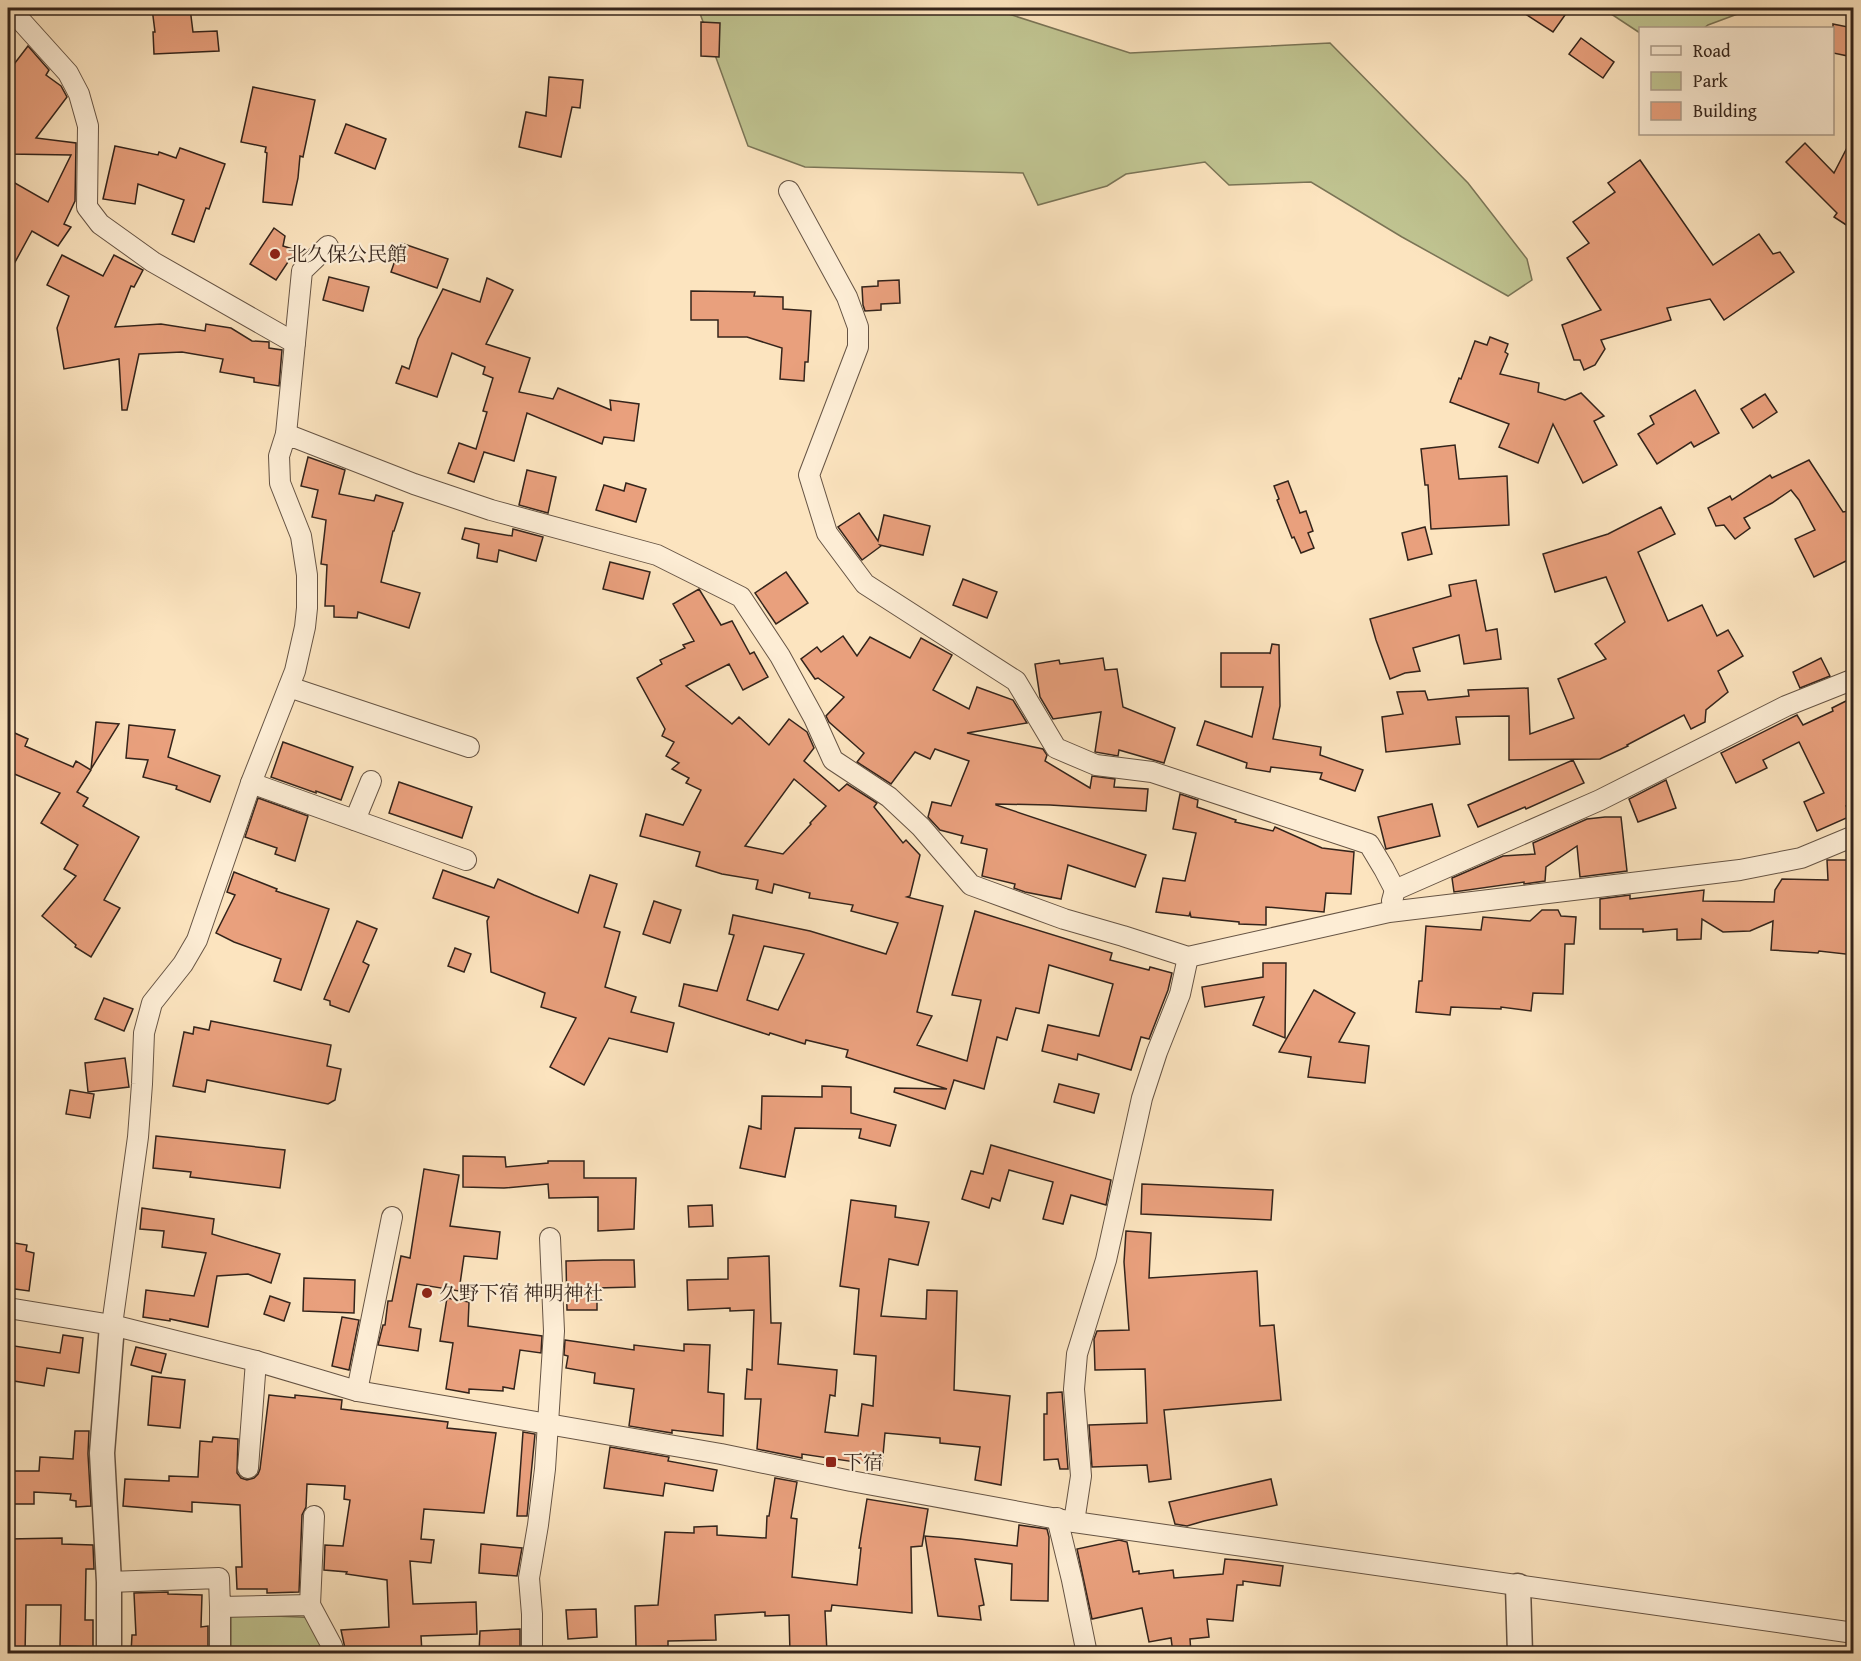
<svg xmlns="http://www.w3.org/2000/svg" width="1861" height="1661" viewBox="0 0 1861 1661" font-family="'Gentium Book Plus','Noto Serif JP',serif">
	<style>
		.green { fill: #c0c491; stroke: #7a7456; stroke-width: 1.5 }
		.building { fill: #e9a07d; stroke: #34241b; stroke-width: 1.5; fill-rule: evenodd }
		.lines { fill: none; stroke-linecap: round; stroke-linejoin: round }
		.minor-casing { stroke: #665444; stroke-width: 22 }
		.tertiary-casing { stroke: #665444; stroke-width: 27 }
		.minor { stroke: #fdedd5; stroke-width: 20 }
		.tertiary { stroke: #fdedd5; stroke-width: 24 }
		.poi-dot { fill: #8f2418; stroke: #fdedd5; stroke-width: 2 }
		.labels { text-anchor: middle; stroke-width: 4.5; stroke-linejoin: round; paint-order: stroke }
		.poi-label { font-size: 20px; fill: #34241b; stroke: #fdedd5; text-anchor: start }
	</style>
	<rect width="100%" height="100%" fill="#fce4bf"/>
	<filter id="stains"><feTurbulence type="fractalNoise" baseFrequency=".00333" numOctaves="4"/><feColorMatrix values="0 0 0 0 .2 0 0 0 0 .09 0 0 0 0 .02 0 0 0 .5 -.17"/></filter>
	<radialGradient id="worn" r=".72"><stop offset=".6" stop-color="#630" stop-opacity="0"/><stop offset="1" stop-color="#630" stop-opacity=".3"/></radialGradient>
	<g class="green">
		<polygon points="698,8 990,8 1130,53 1330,43 1468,183 1527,259 1532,280 1508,296 1402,237 1311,182 1229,185 1205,162 1126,174 1107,186 1038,205 1023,173 805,167 748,146"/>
		<polygon points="1602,8 1852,8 1852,10 1751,9 1708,25 1704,28 1640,28 1640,33"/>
		<polygon points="231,1614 320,1618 323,1653 231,1654"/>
	</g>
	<g class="building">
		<polygon points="152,8 190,8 193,32 217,31 219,51 154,54 153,32 155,32"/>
		<polygon points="1516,8 1570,8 1553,32"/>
		<polygon points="701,22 720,23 719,57 701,56"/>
		<polygon points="1833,24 1853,28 1848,56 1833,53"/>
		<polygon points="1581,38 1614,62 1603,78 1569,54"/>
		<polygon points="28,46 49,70 46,75 61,86 67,97 36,138 76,143 75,201 64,224 71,227 58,246 32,231 8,275 8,179 48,202 71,155 8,154 8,86 14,78 8,72"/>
		<polygon points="549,77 583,80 580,108 572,107 561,157 519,147 526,112 546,116"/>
		<polygon points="253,87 315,100 303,157 300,156 298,178 292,205 263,202 267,153 265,152 266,147 241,142"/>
		<polygon points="346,124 386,139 375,169 335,153"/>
		<polygon points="1854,134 1854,230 1834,217 1837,213 1786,162 1805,143 1834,173"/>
		<polygon points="115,146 158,155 159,152 176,158 180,148 225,164 209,209 206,208 194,242 172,234 184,200 138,184 135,204 103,199"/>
		<polygon points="1640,160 1713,265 1759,234 1773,254 1780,252 1794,272 1724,320 1710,299 1667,308 1671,320 1601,340 1605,349 1595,365 1584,370 1580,360 1574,360 1562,325 1601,310 1567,258 1589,243 1573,222 1615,192 1608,183"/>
		<polygon points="274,228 285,236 283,246 296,250 276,280 250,264"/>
		<polygon points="401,243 448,259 437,288 391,272"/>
		<polygon points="62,255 103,276 114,255 143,270 134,287 131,286 115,327 161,324 205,331 206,324 231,328 252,341 269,342 269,348 282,350 279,386 254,382 254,378 220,372 223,359 182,352 139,354 127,410 122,410 119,359 64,369 57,328 69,296 47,285"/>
		<polygon points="329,277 369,287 363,311 323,300"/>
		<polygon points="487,278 513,290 486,344 530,358 519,392 553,399 558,388 611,410 610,400 639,404 634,441 604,437 602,444 527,413 514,461 484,452 474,482 448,473 459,443 476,449 487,412 483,411 493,378 483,374 485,367 452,353 437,397 396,383 402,366 409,369 418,339 443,289 480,302"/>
		<polygon points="899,280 900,303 881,304 881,310 865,311 863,305 862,287 878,286 878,281"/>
		<polygon points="691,291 755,292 754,296 783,297 783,309 811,311 808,362 805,362 804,381 780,379 782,348 747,337 718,337 718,320 691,320"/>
		<polygon points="1490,337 1508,344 1505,352 1508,354 1500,374 1539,383 1538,392 1565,400 1581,393 1604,416 1594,421 1617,465 1583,483 1553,424 1538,463 1499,447 1509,424 1450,402 1459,378 1461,379 1475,341 1487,345"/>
		<polygon points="1695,390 1719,433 1694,447 1691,442 1657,464 1638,434 1654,424 1650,416"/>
		<polygon points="1765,394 1777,412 1753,428 1741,409"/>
		<polygon points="1455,445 1459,479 1507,476 1509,525 1431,529 1428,485 1425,485 1421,449"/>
		<polygon points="308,457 345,470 339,494 374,501 376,495 403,503 394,531 393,531 381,582 420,593 409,628 358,612 357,618 334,617 334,606 325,606 327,565 321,564 326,520 312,517 318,490 301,486"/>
		<polygon points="1809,460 1843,512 1854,510 1854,557 1814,577 1795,539 1815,530 1799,500 1791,490 1772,503 1744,518 1750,528 1735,539 1724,525 1716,526 1708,508 1730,496 1732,500 1770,475 1772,478"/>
		<polygon points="527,470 556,477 548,513 519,505"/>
		<polygon points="1288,481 1300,513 1306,511 1313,531 1308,533 1314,548 1301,553 1294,537 1292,538 1277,500 1279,499 1274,486"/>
		<polygon points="626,483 646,489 636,522 596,510 604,485 624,491"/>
		<polygon points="1661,507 1675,534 1638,552 1668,621 1702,605 1717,636 1728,630 1743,656 1718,671 1728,692 1706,710 1705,722 1691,729 1684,715 1627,745 1628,746 1600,759 1509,760 1509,716 1456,717 1460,744 1386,752 1382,717 1403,714 1397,692 1425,691 1428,700 1469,696 1468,690 1528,688 1530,734 1574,718 1558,679 1606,659 1595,644 1625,622 1606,577 1555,592 1543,554 1608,534"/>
		<polygon points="859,513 878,541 884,515 930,526 923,555 880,545 881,546 862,560 838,527"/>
		<polygon points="1425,527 1432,554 1408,560 1402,533"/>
		<polygon points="465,528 512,536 513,529 543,537 536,561 499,550 497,562 477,558 479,544 462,539"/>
		<polygon points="610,562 650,572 643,599 603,589"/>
		<polygon points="786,572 808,603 776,624 755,593"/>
		<polygon points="963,579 997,592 987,618 953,605"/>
		<polygon points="1476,580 1486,631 1497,629 1501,659 1464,664 1459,635 1413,648 1420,671 1405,673 1390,679 1376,640 1370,619 1451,596 1449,585"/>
		<path d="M 699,589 L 721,625 L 732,621 L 750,654 L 754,652 L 768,677 L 743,690 L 729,664 L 686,686 L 732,724 L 739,717 L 769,745 L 789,719 L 807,732 L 814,748 L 804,761 L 839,791 L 847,784 L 877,803 L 874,807 L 903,843 L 906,840 L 920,855 L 910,896 L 907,897 L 943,906 L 917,1012 L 932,1016 L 917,1045 L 967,1061 L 981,1000 L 952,995 L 975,911 L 1112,953 L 1110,960 L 1149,970 L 1150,967 L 1172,973 L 1168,990 L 1149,1039 L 1141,1037 L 1131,1070 L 1078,1054 L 1077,1060 L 1042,1051 L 1048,1025 L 1099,1036 L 1113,984 L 1049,965 L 1039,1013 L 1016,1008 L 1007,1040 L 997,1037 L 984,1089 L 954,1080 L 945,1109 L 894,1092 L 895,1088 L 947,1089 L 846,1057 L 848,1050 L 806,1040 L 805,1044 L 770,1033 L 769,1035 L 679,1006 L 684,984 L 717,991 L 734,935 L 729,934 L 733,915 L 810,931 L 886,954 L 898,923 L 851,911 L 853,905 L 809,898 L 810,893 L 774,884 L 772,893 L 756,889 L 758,880 L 722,874 L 696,866 L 700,852 L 640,836 L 646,814 L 683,825 L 701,790 L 686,783 L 689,778 L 672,769 L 679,763 L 666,756 L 674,742 L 662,736 L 665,729 L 637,678 L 662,664 L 660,660 L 685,648 L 683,645 L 694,641 L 673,604 ZM 794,779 L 826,806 L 810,823 L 811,824 L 783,854 L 745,846 ZM 764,946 L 804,954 L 778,1010 L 747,1000 Z"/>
		<polygon points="843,636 857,656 870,637 910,658 921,638 952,655 933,690 969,709 977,687 1013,700 1027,723 967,733 1043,749 1047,755 1045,761 1090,788 1092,776 1115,779 1114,787 1148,789 1146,811 1050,805 996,804 996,805 1146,855 1135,887 1068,865 1061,899 1025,892 1014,888 1015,884 982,876 987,849 961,843 963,836 940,830 928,817 932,802 951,806 969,761 935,749 930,759 915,752 891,784 857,762 864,753 829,722 826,716 844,697 818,678 815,679 801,659 817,647 821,652"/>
		<polygon points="1272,644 1279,645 1280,706 1273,739 1321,747 1320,755 1363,770 1355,791 1320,779 1322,773 1271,767 1270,772 1246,768 1247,763 1197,745 1205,721 1252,737 1263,687 1221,687 1221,653 1270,653 1270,654"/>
		<polygon points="1103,658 1105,670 1117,669 1123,707 1175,728 1164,763 1119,750 1118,756 1095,752 1101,712 1053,719 1040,697 1035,664 1059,660 1060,664"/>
		<polygon points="1821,658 1830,676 1800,688 1793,672"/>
		<polygon points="1854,697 1854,803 1846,806 1851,816 1817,831 1804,802 1824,793 1799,742 1763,760 1767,768 1736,783 1721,753 1797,715 1803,725 1833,711 1832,708"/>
		<polygon points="96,722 119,724 91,769"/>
		<polygon points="129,725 175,730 168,757 220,776 210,802 176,789 177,786 143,777 148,760 126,758"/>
		<polygon points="8,730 28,739 25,746 73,767 76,761 91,770 77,792 88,798 83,806 139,837 104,900 120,908 91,957 75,947 76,945 42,916 76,876 64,869 78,845 41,823 60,793 12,773 8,781"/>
		<polygon points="283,742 353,767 341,800 316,791 316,793 271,777"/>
		<polygon points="1573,760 1584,783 1526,809 1525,807 1478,827 1468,805"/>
		<polygon points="1666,780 1676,808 1638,822 1629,799"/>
		<polygon points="399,782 472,807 462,838 389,813"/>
		<polygon points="1180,794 1198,800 1197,807 1236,820 1235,822 1273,831 1275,827 1322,848 1354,852 1351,894 1326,893 1324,912 1266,907 1266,925 1239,924 1239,922 1191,917 1190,913 1189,916 1156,912 1163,878 1185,881 1196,833 1173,829"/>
		<polygon points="258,798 308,816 295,861 275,854 277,848 245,837"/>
		<polygon points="1432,804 1440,836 1386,849 1378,817"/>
		<polygon points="1605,817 1621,817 1627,871 1580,877 1577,846 1546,867 1545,881 1524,884 1524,882 1454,892 1452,878 1459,875 1503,856 1535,854 1533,843 1587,819"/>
		<polygon points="1827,860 1854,860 1854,955 1819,951 1818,953 1771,950 1773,921 1750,931 1723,932 1702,919 1701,939 1677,940 1677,929 1643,932 1643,929 1600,929 1600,899 1630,895 1630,899 1704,890 1703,901 1774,902 1775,890 1782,879 1828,880"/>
		<polygon points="443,870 494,888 498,879 534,895 578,913 590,875 617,884 604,927 620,932 605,987 636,997 631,1012 674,1023 667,1052 609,1038 584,1085 550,1067 576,1018 541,1007 545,993 491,972 487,921 489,917 433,898"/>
		<polygon points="234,872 277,889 276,891 329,909 301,990 274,981 281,959 234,942 216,933 235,895 227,892"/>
		<polygon points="654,901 681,910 670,943 643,934"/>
		<polygon points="1542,910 1558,910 1561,916 1576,917 1574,944 1565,944 1563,994 1533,993 1531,1011 1501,1007 1501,1009 1451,1007 1450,1015 1416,1012 1419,981 1422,981 1426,926 1481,930 1483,917 1530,921"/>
		<polygon points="357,921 377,929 363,962 369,965 349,1012 330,1005 330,1001 324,999"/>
		<polygon points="455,948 471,954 464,972 448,966"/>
		<polygon points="1263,963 1286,963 1285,1038 1253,1025 1264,997 1205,1007 1202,987 1263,977"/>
		<polygon points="1314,990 1355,1013 1339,1042 1369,1046 1365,1083 1308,1077 1311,1057 1279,1052"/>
		<polygon points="104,998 133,1009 124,1031 95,1019"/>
		<polygon points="211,1021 331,1045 327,1066 341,1069 335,1100 328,1104 207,1080 205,1092 173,1086 184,1032 193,1034 194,1027 209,1030"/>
		<polygon points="125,1058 129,1087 88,1092 85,1063"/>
		<polygon points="1059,1084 1099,1094 1094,1113 1054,1102"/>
		<polygon points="822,1086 851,1087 851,1113 896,1125 890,1146 859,1138 861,1129 795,1128 785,1177 740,1168 749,1126 761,1129 762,1096 822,1097"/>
		<polygon points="70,1090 94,1094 90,1118 66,1114"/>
		<polygon points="156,1136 285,1150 280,1188 190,1177 191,1172 153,1168"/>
		<polygon points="991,1145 1111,1180 1106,1205 1071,1195 1063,1224 1043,1219 1053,1182 1009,1170 1000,1201 992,1198 989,1208 962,1199 971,1171 983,1174"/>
		<polygon points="463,1156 505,1157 506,1167 548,1163 548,1161 584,1161 584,1178 636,1178 634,1229 598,1231 598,1197 549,1198 548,1184 504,1188 463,1187"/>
		<polygon points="424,1169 459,1175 450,1226 500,1232 497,1259 464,1256 459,1291 417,1284 409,1327 421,1329 418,1351 378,1345 383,1325 385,1325 388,1301 392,1301 401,1256 410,1258"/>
		<polygon points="1142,1184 1273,1190 1271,1220 1141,1214"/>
		<polygon points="851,1200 896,1206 895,1217 929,1222 918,1265 889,1259 881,1316 926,1319 927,1290 957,1291 954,1390 1010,1396 1001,1485 975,1480 980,1447 940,1443 940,1438 885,1433 882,1466 802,1454 802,1458 757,1449 761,1399 745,1399 747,1369 752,1370 754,1310 730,1311 730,1308 688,1310 687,1280 728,1279 728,1258 769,1256 771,1323 781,1323 778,1364 837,1370 835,1396 830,1395 825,1432 858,1436 862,1404 873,1406 876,1356 854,1354 859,1289 840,1286"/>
		<polygon points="712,1205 713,1226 689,1227 688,1206"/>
		<polygon points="142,1208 214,1219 212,1234 280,1254 271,1283 248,1274 217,1276 208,1327 170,1319 170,1321 143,1317 146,1290 194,1296 206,1253 162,1247 164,1231 140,1229"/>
		<polygon points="1126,1231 1151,1233 1149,1278 1257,1271 1260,1326 1274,1325 1281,1400 1164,1410 1171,1479 1149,1482 1147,1465 1092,1467 1089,1425 1147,1423 1145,1369 1095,1370 1094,1339 1097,1331 1129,1330 1124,1262"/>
		<polygon points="8,1242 27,1245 26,1251 34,1253 29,1291 8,1288"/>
		<polygon points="603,1260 634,1260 635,1287 597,1288 597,1310 567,1310 566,1261"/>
		<polygon points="304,1278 355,1280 354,1313 303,1311"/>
		<polygon points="270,1296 290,1303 284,1321 264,1314"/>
		<polygon points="447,1298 469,1302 468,1326 542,1336 541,1353 520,1350 514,1389 503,1387 503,1391 469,1389 469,1393 446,1389 453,1343 440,1341"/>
		<polygon points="342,1317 359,1320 349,1370 332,1366"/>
		<polygon points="63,1335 83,1338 79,1373 47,1368 44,1386 8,1380 8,1345 60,1353"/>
		<polygon points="565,1340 634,1350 634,1345 684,1351 684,1344 710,1345 708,1392 724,1394 723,1436 672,1430 672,1433 629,1426 634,1389 594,1383 595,1373 566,1368 568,1356 564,1355"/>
		<polygon points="136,1347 166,1354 161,1373 131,1365"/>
		<polygon points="152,1376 185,1380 180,1428 148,1425"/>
		<polygon points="1062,1392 1068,1469 1060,1469 1058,1459 1044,1460 1044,1414 1047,1414 1047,1393"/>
		<polygon points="269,1395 295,1398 295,1395 342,1400 341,1409 448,1422 447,1428 496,1433 484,1513 424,1509 421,1539 434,1540 431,1563 410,1561 413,1604 476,1602 477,1634 421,1636 422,1653 346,1653 341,1630 389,1627 387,1580 346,1574 347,1572 324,1570 325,1545 343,1546 350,1500 344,1499 345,1486 307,1484 306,1507 302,1515 299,1592 267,1593 267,1589 237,1589 236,1567 242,1567 240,1505 192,1502 192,1512 123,1506 125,1479 169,1481 169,1476 198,1477 200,1441 212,1442 213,1437 238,1439 237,1473 241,1478 247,1480 254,1478 258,1474 260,1469"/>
		<polygon points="75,1431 89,1431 88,1454 91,1506 76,1507 76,1501 70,1500 71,1494 34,1492 34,1504 8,1504 8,1471 39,1471 40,1457 73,1459"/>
		<polygon points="523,1432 535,1434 527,1516 517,1516"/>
		<polygon points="610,1447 669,1457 668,1461 717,1470 713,1491 665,1483 663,1496 604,1488"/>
		<polygon points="775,1478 797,1482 791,1518 797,1519 792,1577 857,1585 861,1548 859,1548 867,1499 928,1509 922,1546 911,1547 912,1613 832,1605 831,1611 825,1611 827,1653 790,1653 789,1615 765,1616 765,1612 715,1615 716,1640 668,1641 668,1646 636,1647 635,1606 658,1605 665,1532 694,1533 694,1527 717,1526 717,1535 766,1538 767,1516 769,1516"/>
		<polygon points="1271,1479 1277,1505 1204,1521 1187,1526 1175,1524 1169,1502"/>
		<polygon points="1019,1525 1047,1529 1049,1537 1048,1601 1011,1600 1012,1564 975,1559 984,1605 979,1606 981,1620 938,1616 925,1536 960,1539 1017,1546"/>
		<polygon points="62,1538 62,1544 93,1545 94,1569 86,1569 85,1620 93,1620 93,1647 60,1646 61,1605 26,1605 25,1653 8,1653 8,1539"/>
		<polygon points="1119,1540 1127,1542 1133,1572 1139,1571 1139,1574 1173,1570 1174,1578 1223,1574 1225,1559 1238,1560 1283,1566 1280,1586 1243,1581 1243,1585 1237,1585 1233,1621 1207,1619 1209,1637 1190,1639 1191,1653 1173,1653 1171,1638 1149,1642 1142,1608 1092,1619 1077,1549"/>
		<polygon points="481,1544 522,1548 517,1576 479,1573"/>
		<polygon points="168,1592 168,1594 202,1595 201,1627 208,1626 208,1647 170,1648 170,1653 131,1653 132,1635 136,1635 134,1593"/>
		<polygon points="596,1609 597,1637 568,1639 566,1610"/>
		<polygon points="520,1629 520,1649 503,1649 503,1653 479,1653 480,1631"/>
	</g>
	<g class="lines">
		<defs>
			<g id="minor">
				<polyline points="8,8 13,12 68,73 79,94 88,126 87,207 100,224 153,262 295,343"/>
				<polyline points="789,191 847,297 858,327 858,347 809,475 827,533 865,584 1016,681 1056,748 1096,765 1152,772 1369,844 1384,869 1395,890"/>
				<polyline points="286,434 302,271 328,246"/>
				<polyline points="289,687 469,747"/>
				<polyline points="251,783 466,860"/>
				<polyline points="355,820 371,781"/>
				<polyline points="1392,901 1395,890 1600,800 1786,706 1854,679"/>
				<polyline points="8,1308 112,1325 256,1361 357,1391 721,1454 851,1481 1074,1522 1854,1633"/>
				<polyline points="112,1325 138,1137 142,1084 144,1033 152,1003 183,964 197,940 251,783 295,671 305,627 307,608 307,575 301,536 280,483 279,456 286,434 414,484 491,510 657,555 741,597 780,656 814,718 833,760 889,797 921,827 971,885 1064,919 1123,936 1188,957 1389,912 1740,870 1801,858 1854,836"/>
				<polyline points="357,1391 392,1217"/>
				<polyline points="248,1468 256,1361"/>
				<polyline points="1057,1518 1072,1580 1087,1654"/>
				<polyline points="1074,1522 1081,1476 1074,1389 1077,1354 1106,1260 1142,1098 1157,1052 1180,994 1188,957"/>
				<polyline points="109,1582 219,1578 220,1607 310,1605 332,1646 334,1654"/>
				<polyline points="310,1605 314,1516"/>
				<polyline points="220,1607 220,1654"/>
				<polyline points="532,1654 532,1614 529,1578 538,1525 545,1469 554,1331 550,1238"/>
			</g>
			<g id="tertiary">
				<polyline points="1518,1586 1520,1654"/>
				<polyline points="109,1654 109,1582 102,1453 112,1325"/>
			</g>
		</defs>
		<use href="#minor" class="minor-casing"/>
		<use href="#tertiary" class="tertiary-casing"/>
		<use href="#minor" class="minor"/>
		<use href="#tertiary" class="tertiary"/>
	</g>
	<g class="poi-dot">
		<circle cx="275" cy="254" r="6"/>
		<circle cx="427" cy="1293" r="6"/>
		<rect x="825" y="1456" width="12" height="12" rx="3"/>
	</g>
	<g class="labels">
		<g class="poi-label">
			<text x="287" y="261">北久保公民館</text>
			<text x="439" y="1300">久野下宿 神明神社</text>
			<text x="843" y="1469">下宿</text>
		</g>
	</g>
	<rect width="1861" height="1661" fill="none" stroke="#fce4bf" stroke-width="30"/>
	<rect x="9" y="9" width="1843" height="1643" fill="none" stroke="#34241b" stroke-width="3"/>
	<rect x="15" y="15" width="1831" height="1631" fill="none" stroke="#34241b" stroke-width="1.5"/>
	<rect x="1639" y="27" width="195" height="108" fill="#fdedd5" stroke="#ad9d8b" stroke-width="1.5"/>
	<rect x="1651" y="46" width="30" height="9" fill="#fdedd5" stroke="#ad9d8b" stroke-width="1.5"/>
	<text x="1693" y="57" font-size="18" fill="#34241b">Road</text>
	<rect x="1651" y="72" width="30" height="18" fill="#c0c491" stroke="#ad9d8b" stroke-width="1.5"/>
	<text x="1693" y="87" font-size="18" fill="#34241b">Park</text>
	<rect x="1651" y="102" width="30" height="18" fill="#e9a07d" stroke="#ad9d8b" stroke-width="1.5"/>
	<text x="1693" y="117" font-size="18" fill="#34241b">Building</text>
	<rect width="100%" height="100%" filter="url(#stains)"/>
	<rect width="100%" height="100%" fill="url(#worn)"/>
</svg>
